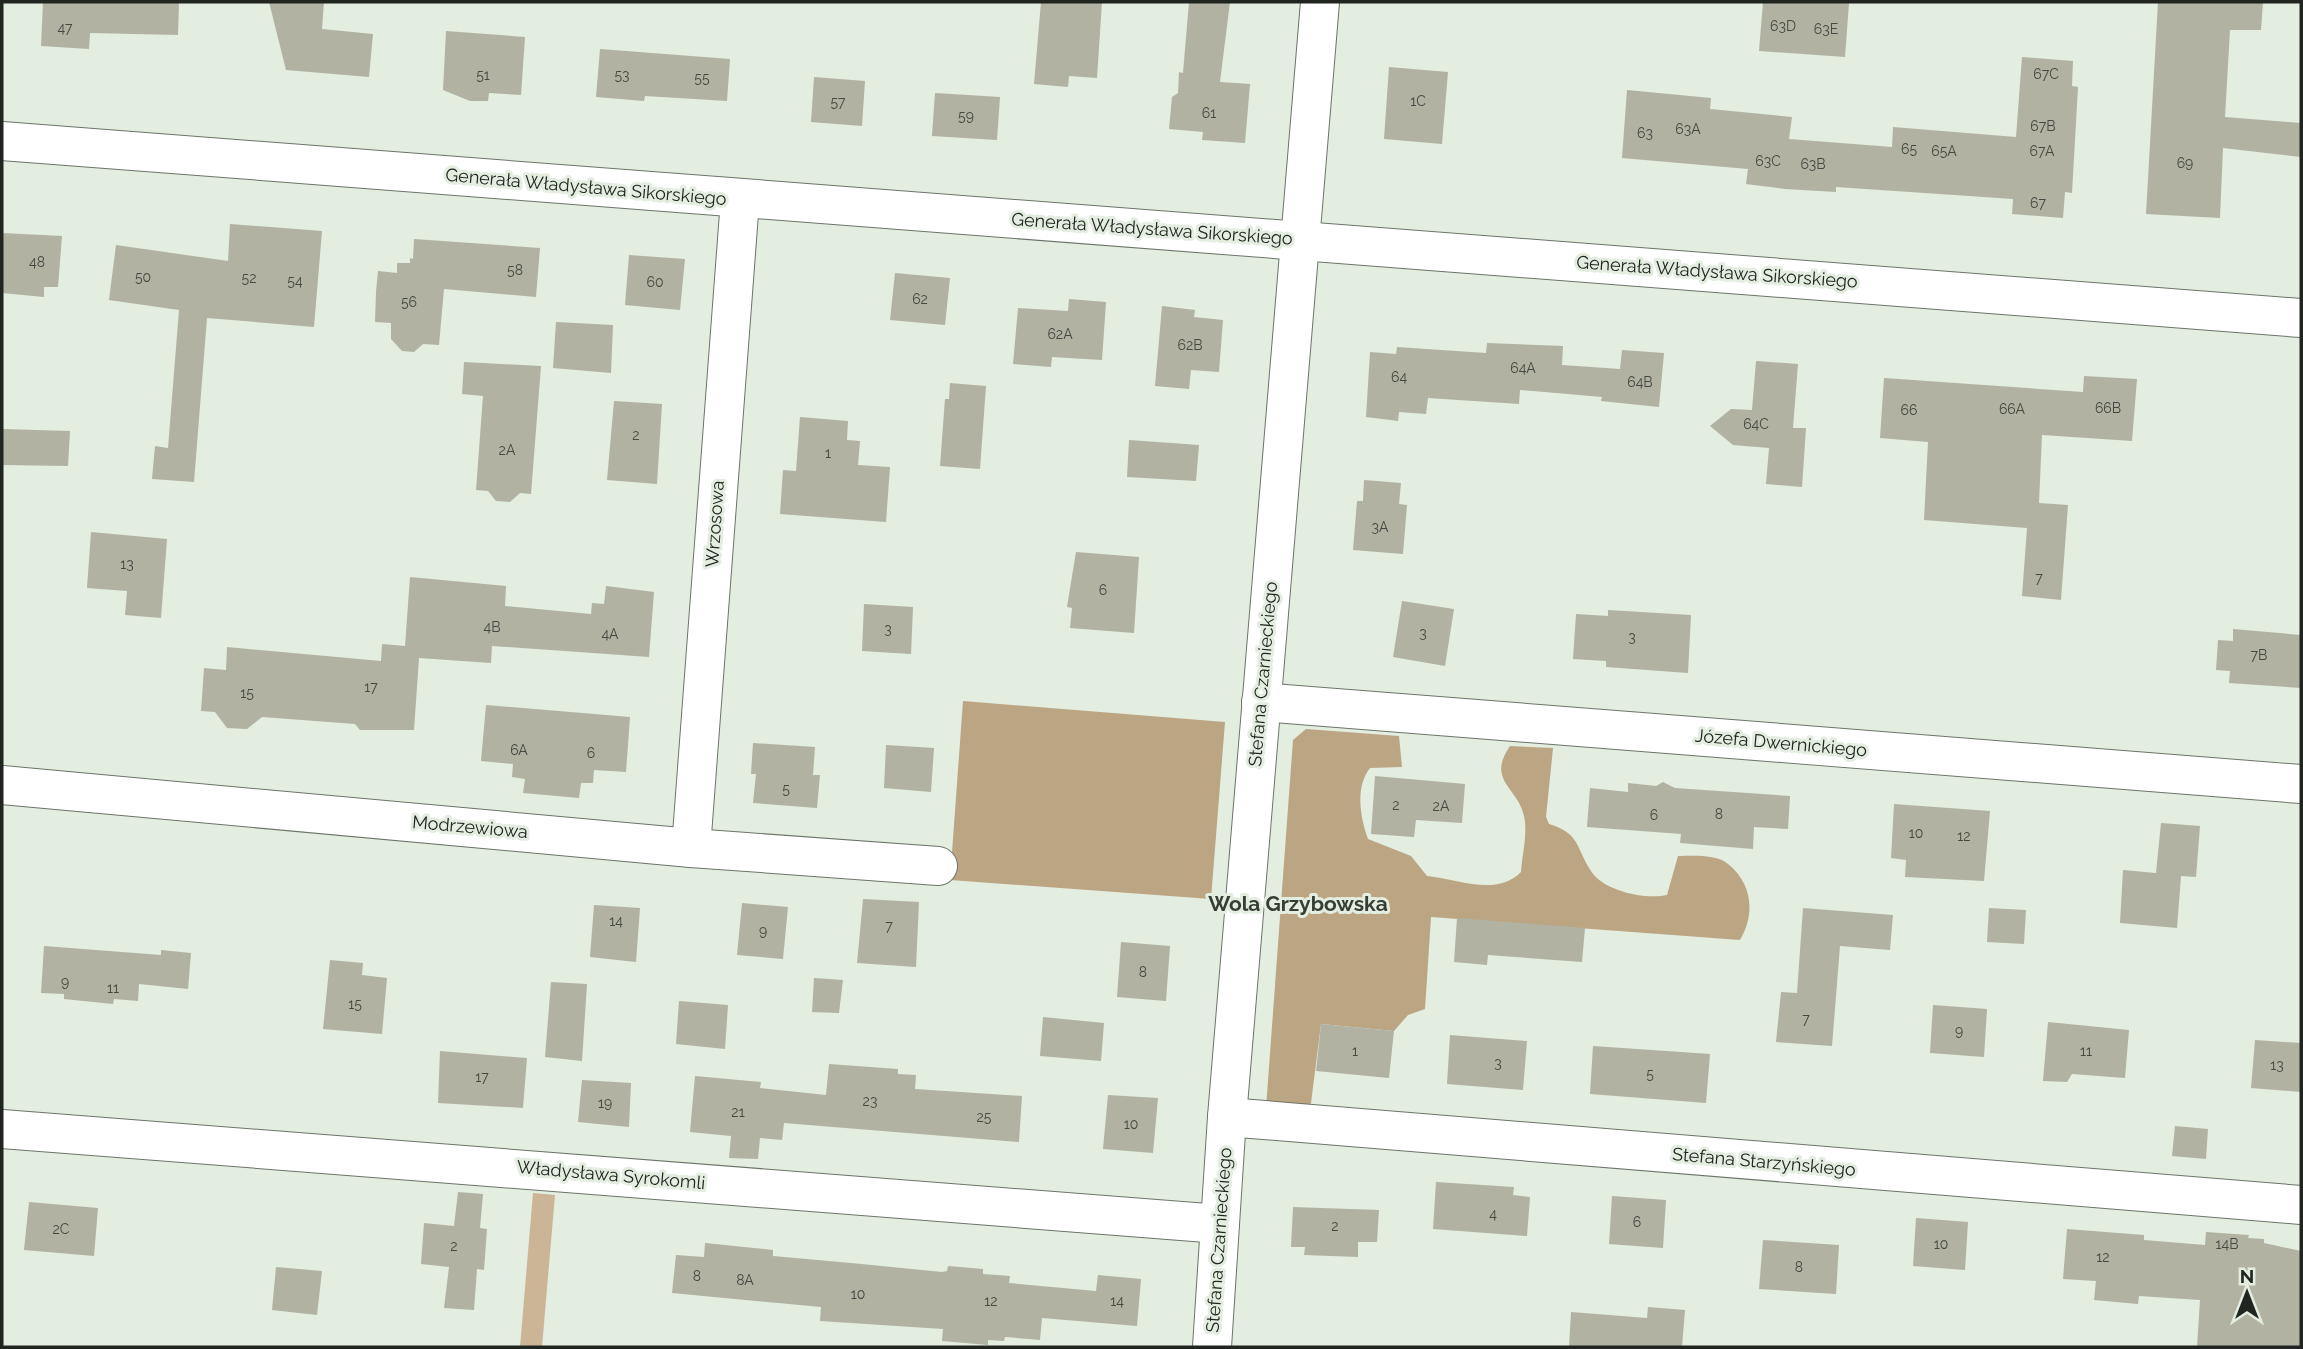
<svg xmlns="http://www.w3.org/2000/svg" width="2303" height="1349" viewBox="0 0 2303 1349" font-family="Raleway,sans-serif">
	<style>
		.green { fill: #cbb596 }
		.forest { fill: #bca583 }
		.building { fill: #b1b2a2 }
		.lines { fill: none; stroke-linecap: round; stroke-linejoin: round }
		.minor-casing { stroke: #6b7468; stroke-width: 40 }
		.minor { stroke: #fff; stroke-width: 38 }
		.labels { text-anchor: middle; stroke-width: 6; stroke-linejoin: round; paint-order: stroke }
		.number-label { font-size: 14px; fill: #454840 }
		.street-label { font-size: 18px; fill: #212520; stroke: #e3ede0 }
		.quarter-label { font-size: 21px; font-weight: bold; fill: #363e33; stroke: #e3ede0 }
	</style>
	<rect width="100%" height="100%" fill="#e3ede0"/>
	<polygon class="green" points="533,1193 555,1195 542,1347 520,1347"/>
	<g class="forest">
		<polygon points="963,701 1225,722 1211,899 950,880"/>
		<path d="M 1306,729 L 1399,736 L 1402,767 L 1370,768 C 1355,787 1360,817 1368,839 L 1411,856 L 1427,876 C 1459,879 1496,897 1521,872 C 1522,855 1528,833 1524,816 C 1518,787 1486,781 1510,746 L 1553,748 L 1546,817 L 1549,824 C 1580,833 1576,848 1591,871 C 1603,891 1646,900 1667,895 L 1678,856 C 1693,856 1716,854 1728,864 C 1753,884 1755,915 1740,940 L 1431,917 L 1425,1009 L 1408,1015 L 1394,1031 L 1321,1024 L 1311,1103 L 1305,1111 L 1266,1108 L 1293,740 Z"/>
	</g>
	<g class="building">
		<polygon points="43,2 179,2 178,35 90,33 89,49 41,46"/>
		<polygon points="269,2 324,2 322,29 373,34 369,77 286,70"/>
		<polygon points="1041,2 1102,2 1097,78 1069,76 1068,87 1034,84"/>
		<polygon points="1189,2 1230,2 1220,82 1250,84 1245,143 1202,140 1203,132 1169,129 1172,97 1178,93 1179,72 1183,73"/>
		<polygon points="1763,2 1849,3 1845,57 1759,51"/>
		<polygon points="2158,2 2263,2 2261,30 2230,30 2225,117 2301,123 2301,157 2223,148 2220,218 2146,214"/>
		<polygon points="446,31 525,37 521,95 489,93 488,101 470,101 443,90"/>
		<polygon points="600,49 730,59 727,101 645,96 644,101 596,97"/>
		<polygon points="2022,57 2073,61 2072,86 2078,87 2072,193 2065,192 2063,218 2012,214 2013,199 1836,187 1836,192 1785,189 1746,184 1748,169 1622,158 1627,90 1711,98 1710,109 1792,117 1789,139 1892,147 1893,127 2016,137"/>
		<polygon points="1389,67 1448,72 1442,144 1384,139"/>
		<polygon points="814,77 865,81 862,126 811,122"/>
		<polygon points="935,93 1000,97 997,140 932,136"/>
		<polygon points="230,224 322,231 314,327 207,318 194,482 152,479 155,446 168,448 179,310 109,300 116,245 228,261"/>
		<polygon points="2,233 62,236 58,287 44,287 44,297 2,293"/>
		<polygon points="414,239 540,248 536,297 444,289 439,345 423,344 414,352 402,351 391,339 391,323 375,322 376,292 378,271 397,273 397,263 410,263 410,258 413,259"/>
		<polygon points="629,255 685,259 680,310 625,305"/>
		<polygon points="895,273 950,278 945,325 890,320"/>
		<polygon points="1069,299 1106,302 1102,360 1052,357 1051,367 1013,364 1018,308 1068,311"/>
		<polygon points="1162,306 1195,310 1194,317 1223,320 1219,372 1191,370 1189,389 1155,386"/>
		<polygon points="556,322 613,325 611,373 553,368"/>
		<polygon points="1487,343 1563,346 1562,365 1620,369 1622,350 1664,353 1659,407 1601,401 1602,397 1520,390 1519,404 1428,398 1426,414 1399,412 1398,421 1366,417 1370,352 1396,354 1397,347 1486,353"/>
		<polygon points="1756,361 1798,364 1793,428 1806,428 1802,487 1766,484 1769,448 1733,445 1710,426 1731,409 1752,410"/>
		<polygon points="464,362 541,366 531,494 520,493 510,502 496,501 488,491 476,490 483,396 462,394"/>
		<polygon points="2084,376 2137,379 2132,441 2042,435 2039,503 2068,505 2061,600 2022,596 2027,528 1924,520 1928,442 1880,438 1884,378 2083,392"/>
		<polygon points="950,383 986,386 980,469 940,466 945,399 949,399"/>
		<polygon points="614,401 662,404 657,484 607,480"/>
		<polygon points="800,417 848,421 847,440 860,441 858,465 890,467 886,522 780,514 783,470 796,471"/>
		<polygon points="3,429 70,431 68,466 2,465"/>
		<polygon points="1129,440 1199,445 1196,481 1127,477"/>
		<polygon points="1364,480 1401,483 1399,504 1407,505 1403,554 1353,550 1357,501 1363,501"/>
		<polygon points="91,532 167,539 161,618 125,615 127,591 87,588"/>
		<polygon points="1076,552 1139,557 1134,633 1070,628 1072,608 1067,607"/>
		<polygon points="410,577 506,586 505,606 591,614 592,603 604,604 606,586 654,592 649,657 492,646 491,663 419,658 414,730 360,730 355,724 262,717 247,729 227,728 215,712 201,711 204,668 226,670 227,647 381,661 382,644 405,646"/>
		<polygon points="1402,601 1454,609 1445,666 1393,657"/>
		<polygon points="864,604 913,607 911,654 862,651"/>
		<polygon points="1608,610 1691,615 1688,673 1606,667 1606,661 1573,659 1576,614 1608,616"/>
		<polygon points="2233,629 2301,635 2301,688 2229,683 2230,671 2216,670 2218,640 2233,641"/>
		<polygon points="486,705 630,717 626,772 594,770 593,783 581,783 579,798 523,793 525,779 512,777 513,764 481,761"/>
		<polygon points="753,743 815,747 813,775 820,775 817,808 753,803 756,774 751,774"/>
		<polygon points="886,745 934,748 931,792 884,788"/>
		<polygon points="1375,776 1465,784 1462,823 1416,820 1414,837 1371,834"/>
		<polygon points="1663,782 1675,788 1790,796 1788,829 1754,827 1753,849 1680,843 1681,834 1587,827 1590,788 1628,792 1628,783 1656,786"/>
		<polygon points="1894,804 1990,811 1984,881 1905,877 1906,860 1891,858"/>
		<polygon points="2161,823 2200,826 2196,877 2181,876 2177,928 2120,923 2123,870 2156,873"/>
		<polygon points="863,899 919,902 916,967 857,963"/>
		<polygon points="742,903 788,907 783,959 737,955"/>
		<polygon points="594,905 640,908 636,962 590,957"/>
		<polygon points="1803,908 1893,915 1890,950 1840,946 1832,1046 1776,1042 1781,992 1797,993"/>
		<polygon points="1989,908 2026,910 2024,944 1987,942"/>
		<polygon points="1457,918 1585,928 1582,962 1488,955 1487,965 1454,962"/>
		<polygon points="1121,942 1170,946 1166,1001 1117,997"/>
		<polygon points="44,946 161,955 161,950 191,953 188,989 139,984 138,1001 114,999 113,1004 64,999 64,994 41,993"/>
		<polygon points="330,960 363,963 362,975 387,978 382,1034 323,1029"/>
		<polygon points="814,978 843,980 839,1013 812,1012"/>
		<polygon points="551,982 587,984 582,1061 545,1057"/>
		<polygon points="679,1001 728,1005 725,1049 676,1044"/>
		<polygon points="1933,1005 1987,1009 1984,1057 1930,1053"/>
		<polygon points="1043,1017 1104,1023 1101,1061 1040,1056"/>
		<polygon points="2048,1022 2129,1030 2125,1078 2072,1074 2067,1082 2043,1081"/>
		<polygon points="1321,1024 1394,1031 1389,1078 1316,1071"/>
		<polygon points="1450,1035 1527,1041 1523,1090 1447,1084"/>
		<polygon points="2255,1040 2301,1043 2301,1092 2251,1088"/>
		<polygon points="1593,1046 1710,1054 1706,1103 1590,1094"/>
		<polygon points="440,1051 527,1058 523,1108 438,1103"/>
		<polygon points="829,1064 898,1069 898,1074 916,1075 915,1089 1022,1096 1019,1142 784,1123 782,1140 760,1138 758,1159 729,1158 731,1136 690,1132 695,1076 761,1082 760,1088 826,1095"/>
		<polygon points="582,1080 631,1083 629,1127 578,1122"/>
		<polygon points="1108,1095 1158,1098 1153,1153 1103,1149"/>
		<polygon points="2175,1126 2208,1129 2206,1159 2172,1156"/>
		<polygon points="1436,1182 1514,1187 1513,1195 1530,1197 1527,1236 1433,1229"/>
		<polygon points="458,1192 483,1194 480,1228 487,1229 484,1270 477,1269 474,1310 444,1308 449,1267 421,1264 424,1223 454,1226"/>
		<polygon points="1612,1196 1666,1200 1663,1248 1609,1244"/>
		<polygon points="29,1202 98,1208 94,1256 24,1250"/>
		<polygon points="1293,1207 1379,1210 1377,1242 1358,1242 1358,1257 1304,1255 1305,1247 1291,1247"/>
		<polygon points="1916,1218 1968,1222 1965,1270 1913,1266"/>
		<polygon points="2067,1229 2144,1235 2144,1240 2205,1245 2206,1232 2249,1235 2248,1238 2264,1239 2264,1243 2301,1251 2301,1347 2197,1347 2200,1300 2139,1296 2138,1304 2094,1300 2096,1281 2063,1279"/>
		<polygon points="1763,1240 1839,1245 1836,1294 1759,1289"/>
		<polygon points="705,1243 773,1250 773,1256 851,1263 942,1272 947,1271 948,1266 983,1269 983,1274 1010,1276 1009,1283 1096,1291 1098,1275 1141,1279 1137,1326 1042,1318 1040,1340 1005,1337 1004,1341 988,1340 988,1345 942,1341 943,1329 820,1321 821,1307 672,1293 676,1255 704,1257"/>
		<polygon points="276,1267 322,1271 317,1315 272,1310"/>
		<polygon points="1648,1307 1685,1310 1682,1347 1569,1347 1571,1312 1647,1318"/>
	</g>
	<g class="lines">
		<defs>
			<g id="minor">
				<polyline points="2,141 2301,318"/>
				<polyline points="1261,702 2301,784"/>
				<polyline points="2,785 691,848 938,866"/>
				<polyline points="691,848 740,200"/>
				<polyline points="1227,1117 2301,1205"/>
				<polyline points="2,1129 1220,1224"/>
				<polyline points="1212,1347 1227,1117 1320,2"/>
			</g>
		</defs>
		<use href="#minor" class="minor-casing"/>
		<use href="#minor" class="minor"/>
	</g>
	<g class="labels">
		<g class="number-label">
			<text x="1783" y="31">63D</text>
			<text x="65" y="33">47</text>
			<text x="1826" y="34">63E</text>
			<text x="2046" y="79">67C</text>
			<text x="483" y="80">51</text>
			<text x="622" y="80">53</text>
			<text x="702" y="83">55</text>
			<text x="1418" y="106">1C</text>
			<text x="838" y="107">57</text>
			<text x="1209" y="118">61</text>
			<text x="966" y="121">59</text>
			<text x="2043" y="131">67B</text>
			<text x="1688" y="134">63A</text>
			<text x="1645" y="138">63</text>
			<text x="1909" y="154">65</text>
			<text x="1944" y="156">65A</text>
			<text x="2042" y="156">67A</text>
			<text x="1768" y="166">63C</text>
			<text x="2185" y="168">69</text>
			<text x="1813" y="169">63B</text>
			<text x="2038" y="208">67</text>
			<text x="37" y="267">48</text>
			<text x="515" y="275">58</text>
			<text x="143" y="282">50</text>
			<text x="249" y="283">52</text>
			<text x="295" y="286">54</text>
			<text x="655" y="287">60</text>
			<text x="920" y="304">62</text>
			<text x="409" y="307">56</text>
			<text x="1060" y="339">62A</text>
			<text x="1190" y="350">62B</text>
			<text x="1523" y="373">64A</text>
			<text x="1399" y="382">64</text>
			<text x="1640" y="387">64B</text>
			<text x="2108" y="413">66B</text>
			<text x="2012" y="414">66A</text>
			<text x="1909" y="415">66</text>
			<text x="1756" y="429">64C</text>
			<text x="636" y="440">2</text>
			<text x="507" y="455">2A</text>
			<text x="828" y="458">1</text>
			<text x="1380" y="532">3A</text>
			<text x="127" y="569">13</text>
			<text x="2039" y="583">7</text>
			<text x="1103" y="595">6</text>
			<text x="492" y="632">4B</text>
			<text x="888" y="634">3</text>
			<text x="1423" y="638">3</text>
			<text x="610" y="639">4A</text>
			<text x="1632" y="642">3</text>
			<text x="2259" y="660">7B</text>
			<text x="371" y="692">17</text>
			<text x="247" y="698">15</text>
			<text x="519" y="755">6A</text>
			<text x="591" y="758">6</text>
			<text x="786" y="794">5</text>
			<text x="1396" y="810">2</text>
			<text x="1441" y="811">2A</text>
			<text x="1719" y="819">8</text>
			<text x="1654" y="820">6</text>
			<text x="1916" y="838">10</text>
			<text x="1964" y="841">12</text>
			<text x="616" y="926">14</text>
			<text x="889" y="931">7</text>
			<text x="763" y="936">9</text>
			<text x="1143" y="977">8</text>
			<text x="65" y="987">9</text>
			<text x="113" y="993">11</text>
			<text x="355" y="1009">15</text>
			<text x="1806" y="1024">7</text>
			<text x="1959" y="1036">9</text>
			<text x="1355" y="1056">1</text>
			<text x="2086" y="1056">11</text>
			<text x="1498" y="1068">3</text>
			<text x="2277" y="1070">13</text>
			<text x="1650" y="1079">5</text>
			<text x="482" y="1082">17</text>
			<text x="870" y="1106">23</text>
			<text x="605" y="1108">19</text>
			<text x="738" y="1117">21</text>
			<text x="984" y="1122">25</text>
			<text x="1131" y="1129">10</text>
			<text x="1493" y="1219">4</text>
			<text x="1637" y="1227">6</text>
			<text x="1335" y="1231">2</text>
			<text x="61" y="1234">2C</text>
			<text x="1941" y="1249">10</text>
			<text x="2227" y="1249">14B</text>
			<text x="454" y="1251">2</text>
			<text x="2103" y="1262">12</text>
			<text x="1799" y="1272">8</text>
			<text x="697" y="1281">8</text>
			<text x="745" y="1285">8A</text>
			<text x="858" y="1299">10</text>
			<text x="991" y="1306">12</text>
			<text x="1117" y="1306">14</text>
		</g>
		<g class="street-label">
			<text transform="translate(586 187) rotate(5)" y="6">Generała Władysława Sikorskiego</text>
			<text transform="translate(1152 229) rotate(4)" y="6">Generała Władysława Sikorskiego</text>
			<text transform="translate(1717 272) rotate(4)" y="6">Generała Władysława Sikorskiego</text>
			<text transform="translate(715 524) rotate(-86)" y="6">Wrzosowa</text>
			<text transform="translate(1263 674) rotate(-85)" y="6">Stefana Czarnieckiego</text>
			<text transform="translate(1781 743) rotate(5)" y="6">Józefa Dwernickiego</text>
			<text transform="translate(470 827) rotate(5)" y="6">Modrzewiowa</text>
			<text transform="translate(1764 1162) rotate(5)" y="6">Stefana Starzyńskiego</text>
			<text transform="translate(611 1175) rotate(5)" y="6">Władysława Syrokomli</text>
			<text transform="translate(1219 1240) rotate(-86)" y="6">Stefana Czarnieckiego</text>
		</g>
		<g class="quarter-label">
			<text x="1298" y="911">Wola Grzybowska</text>
		</g>
	</g>
	<rect width="2303" height="1349" fill="none" stroke="#212520" stroke-width="7"/>
	<g transform="translate(2247 1293)" stroke="#e3ede0" stroke-width="5" paint-order="stroke">
	<path d="M0-5L12 26L0 18L-12 26Z" fill="#212520"/>
	<text y="-10" font-size="19" font-weight="bold" text-anchor="middle" fill="#212520">N</text>
	</g>
</svg>
